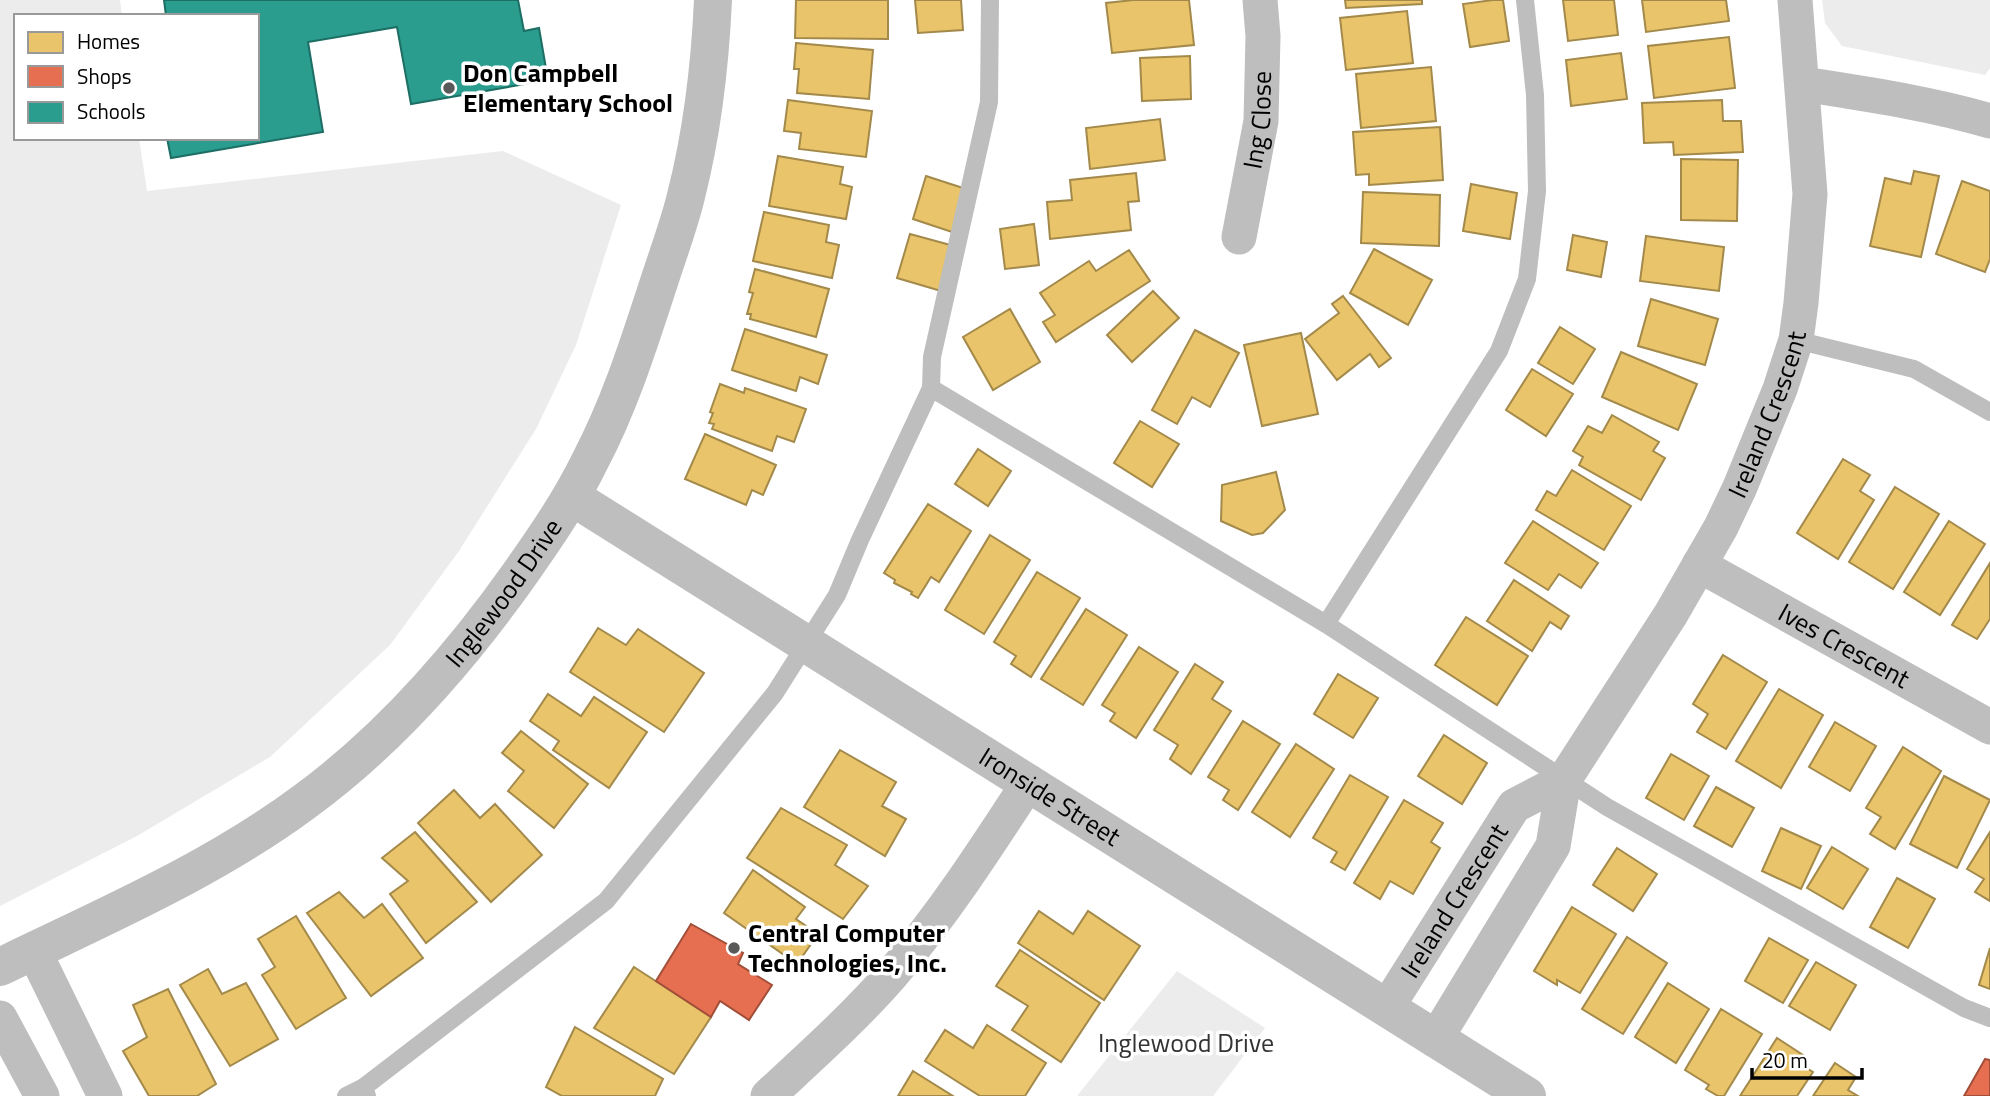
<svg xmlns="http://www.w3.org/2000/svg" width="1990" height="1096" viewBox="0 0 1990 1096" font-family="'Titillium Web',sans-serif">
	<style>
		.green { fill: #ececec }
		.homes { fill: #e9c46a; stroke: #a3894a; stroke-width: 2 }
		.shops { fill: #e76f51; stroke: #a24e39; stroke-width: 2 }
		.schools { fill: #2a9d8f; stroke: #1d6e64; stroke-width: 2 }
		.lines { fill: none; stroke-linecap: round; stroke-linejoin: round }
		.service { stroke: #bebebe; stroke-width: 18 }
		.minor { stroke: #bebebe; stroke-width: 35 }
		.tertiary { stroke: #bebebe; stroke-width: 38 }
		.poi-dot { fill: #595959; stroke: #fff; stroke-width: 2.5 }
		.labels { text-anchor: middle; stroke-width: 7; stroke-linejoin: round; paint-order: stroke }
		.poi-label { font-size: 26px; font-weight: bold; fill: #000; stroke: #fff; text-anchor: start }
		.street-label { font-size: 26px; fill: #000; stroke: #fff }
		.park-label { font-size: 26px; fill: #333; stroke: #fff }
	</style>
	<rect width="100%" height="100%" fill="#fff"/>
	<g class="green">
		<polygon points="0,0 120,0 122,16 16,16 16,138 139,138 147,191 503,151 621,205 576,345 536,429 459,551 390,645 270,757 137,836 0,906"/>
		<polygon points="1822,0 1990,0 1990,68 1985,75 1842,46 1825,23"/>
		<polygon points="1177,971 1265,1028 1213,1096 1077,1096"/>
	</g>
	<g class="homes">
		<polygon points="796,0 888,0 888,39 795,38"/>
		<polygon points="915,0 961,0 963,30 918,33"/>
		<polygon points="1133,0 1189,0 1194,45 1112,53 1106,3"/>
		<polygon points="1345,0 1422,0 1422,4 1346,8"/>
		<polygon points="1493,0 1503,0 1509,41 1470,47 1463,4"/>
		<polygon points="1563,0 1614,0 1618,35 1568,41"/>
		<polygon points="1642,0 1726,0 1729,21 1646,32"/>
		<polygon points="1407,11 1413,63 1346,70 1340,18"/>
		<polygon points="1729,37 1735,88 1654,98 1648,46"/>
		<polygon points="796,43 873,50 869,99 797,93 799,69 794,69"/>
		<polygon points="1621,53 1627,99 1571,106 1566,60"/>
		<polygon points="1190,56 1191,99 1142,101 1140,58"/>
		<polygon points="1431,67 1436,121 1361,128 1356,74"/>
		<polygon points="788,100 872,111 866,157 799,149 801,133 784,131"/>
		<polygon points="1722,100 1723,121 1741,121 1743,152 1674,155 1673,142 1644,143 1642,103"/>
		<polygon points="1160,119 1165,160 1090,169 1086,128"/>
		<polygon points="1440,127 1443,180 1369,185 1369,174 1356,175 1353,132"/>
		<polygon points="778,156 843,167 840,184 852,187 846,219 769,206"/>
		<polygon points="1681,159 1738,160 1737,221 1681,220"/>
		<polygon points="1914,171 1939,176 1921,257 1870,246 1885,178 1911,184"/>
		<polygon points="1136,173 1139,201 1128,202 1131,230 1050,239 1047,202 1072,200 1070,180"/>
		<polygon points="926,176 966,189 955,233 913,219"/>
		<polygon points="1962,181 1990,191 1990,259 1985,272 1936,254"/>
		<polygon points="1471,184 1517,193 1510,239 1463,231"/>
		<polygon points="1363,192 1440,195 1439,246 1361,243"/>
		<polygon points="764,212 829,225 826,242 839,245 832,278 753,261"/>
		<polygon points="1034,224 1039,265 1005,269 1000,229"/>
		<polygon points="910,234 954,246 941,291 897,278"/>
		<polygon points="1573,235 1607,242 1601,277 1567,270"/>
		<polygon points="1646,236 1724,247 1719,291 1640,281"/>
		<polygon points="1374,249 1432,280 1408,325 1350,293"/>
		<polygon points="1129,250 1150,281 1056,342 1043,322 1055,315 1040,293 1089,261 1096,271"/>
		<polygon points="755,269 829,289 816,337 750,319 751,314 747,314 753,293 749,292"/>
		<polygon points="1153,291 1179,318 1132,362 1107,335"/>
		<polygon points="1343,296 1391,358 1379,367 1370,354 1337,380 1305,339 1339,313 1332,304"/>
		<polygon points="1651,299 1718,319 1705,365 1638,346"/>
		<polygon points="1010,309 1040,362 993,390 963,337"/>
		<polygon points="1560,327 1595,349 1573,384 1538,363"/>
		<polygon points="745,329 827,355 818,384 800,377 796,391 732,370"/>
		<polygon points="1195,330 1239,353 1210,407 1192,397 1177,424 1152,410"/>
		<polygon points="1301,333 1318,414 1262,426 1244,345"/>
		<polygon points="1621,352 1697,384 1678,430 1602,397"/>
		<polygon points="1532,369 1573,394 1546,436 1506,410"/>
		<polygon points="720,384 744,393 745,388 806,409 794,442 777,436 772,451 712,429 714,424 709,423 713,413 710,412"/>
		<polygon points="1612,415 1659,442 1653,451 1665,458 1641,500 1579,465 1583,457 1573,451 1588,426 1602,433"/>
		<polygon points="1140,421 1179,444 1152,487 1114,463"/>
		<polygon points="705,434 776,465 763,495 752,490 746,505 685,479"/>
		<polygon points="978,449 1011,471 988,506 955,484"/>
		<polygon points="1843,459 1870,475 1860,491 1874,500 1838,559 1797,533"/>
		<polygon points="1572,470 1631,506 1604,550 1536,510 1547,491 1556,496"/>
		<polygon points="1276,472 1285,510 1263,533 1252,535 1221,521 1222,485"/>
		<polygon points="1895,487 1939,514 1893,589 1849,562"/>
		<polygon points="928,504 971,531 939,582 931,577 918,598 911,594 912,592 894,583 895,580 884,573"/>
		<polygon points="1533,521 1598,563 1581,588 1559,574 1548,590 1505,563"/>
		<polygon points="1949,521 1985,544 1940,615 1904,592"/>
		<polygon points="990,535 1030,560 984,634 945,610"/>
		<polygon points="1990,563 1990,619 1977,639 1952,625"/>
		<polygon points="1037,572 1080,598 1031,677 1011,664 1016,656 994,642"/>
		<polygon points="1514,580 1569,616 1561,629 1550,622 1532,651 1487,621"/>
		<polygon points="1086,609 1127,635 1083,705 1041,679"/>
		<polygon points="1466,617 1528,656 1497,705 1435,665"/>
		<polygon points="598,628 626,645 638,629 704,673 664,732 570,672"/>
		<polygon points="1139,647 1178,672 1136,738 1110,721 1115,713 1102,705"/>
		<polygon points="1723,655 1767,682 1726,749 1697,732 1708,714 1693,704"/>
		<polygon points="1195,664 1223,682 1212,699 1231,711 1191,774 1170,759 1178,745 1154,730"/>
		<polygon points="1338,674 1378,698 1353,738 1314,714"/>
		<polygon points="1779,689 1823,715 1781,788 1736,761"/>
		<polygon points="548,694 581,716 594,697 647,732 609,788 553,750 559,741 530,721"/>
		<polygon points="1243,721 1280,744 1238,810 1223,800 1229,790 1208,777"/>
		<polygon points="1835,722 1876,746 1850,791 1809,767"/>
		<polygon points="521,731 588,784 554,828 508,791 524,771 502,753"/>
		<polygon points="1444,735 1487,763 1462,804 1418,776"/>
		<polygon points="1296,744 1334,769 1290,837 1252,812"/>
		<polygon points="1903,747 1941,771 1895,849 1870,834 1881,817 1866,808"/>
		<polygon points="840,750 896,782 882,806 906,819 885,856 804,807"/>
		<polygon points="1671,754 1709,776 1684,820 1646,798"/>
		<polygon points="1350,775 1388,797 1345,870 1331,862 1337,852 1313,838"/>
		<polygon points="1944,776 1990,800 1957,868 1910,844"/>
		<polygon points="1716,787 1754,808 1732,847 1694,826"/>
		<polygon points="454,790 480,818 495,804 542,855 491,902 418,823"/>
		<polygon points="1404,800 1443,823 1431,842 1440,848 1413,894 1390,881 1380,899 1354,883"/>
		<polygon points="781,808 847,845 835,865 868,886 843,919 747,858"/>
		<polygon points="1781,828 1821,846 1801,889 1762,871"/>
		<polygon points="415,832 477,902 426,943 390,894 408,881 382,858"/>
		<polygon points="1990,832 1990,901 1975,892 1984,879 1967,869"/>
		<polygon points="1832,847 1868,869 1843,909 1807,888"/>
		<polygon points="1617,848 1657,874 1633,911 1593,885"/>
		<polygon points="753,870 805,907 796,919 818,934 797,964 724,913"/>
		<polygon points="1897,878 1935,899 1908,948 1870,927"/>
		<polygon points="339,892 364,918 382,904 423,958 371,996 307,913"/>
		<polygon points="1572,907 1616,934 1580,993 1557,980 1557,985 1534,971"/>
		<polygon points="1039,911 1073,934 1088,911 1140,946 1104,1000 1018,943"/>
		<polygon points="296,916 346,998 296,1029 262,975 275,967 258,939"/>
		<polygon points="1627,937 1667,963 1623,1034 1582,1009"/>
		<polygon points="1769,938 1808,960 1783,1003 1745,981"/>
		<polygon points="1990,948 1990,989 1979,985"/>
		<polygon points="1020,950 1100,1003 1061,1062 1012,1030 1028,1006 996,986"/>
		<polygon points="1816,962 1856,985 1830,1030 1789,1006"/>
		<polygon points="634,967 711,1017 674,1074 594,1028"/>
		<polygon points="208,969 222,994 246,983 278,1039 230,1066 180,985"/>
		<polygon points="1668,983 1709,1009 1676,1063 1635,1037"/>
		<polygon points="168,989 216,1084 197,1096 149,1096 123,1051 147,1037 133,1005"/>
		<polygon points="1721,1009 1762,1034 1724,1096 1718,1096 1706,1089 1709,1085 1685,1070"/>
		<polygon points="987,1025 1046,1063 1025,1096 980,1096 925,1061 945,1030 973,1048"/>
		<polygon points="575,1027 663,1079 655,1096 562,1096 546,1087"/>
		<polygon points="1777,1038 1803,1055 1798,1063 1813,1072 1797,1096 1740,1096"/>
		<polygon points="1835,1063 1856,1077 1848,1090 1858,1096 1813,1096"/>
		<polygon points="913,1071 953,1096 898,1096"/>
	</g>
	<g class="shops">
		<polygon points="691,924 743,953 738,964 772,985 749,1020 720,1001 711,1017 656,981"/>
		<polygon points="1985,1059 1990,1060 1990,1096 1964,1096"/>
	</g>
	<polygon class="schools" points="164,0 518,0 524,31 539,28 548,80 411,104 397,27 308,42 323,132 171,158 167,138 257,138 257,16 166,16"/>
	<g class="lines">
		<g class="service">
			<polyline points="1796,340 1914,369 1990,412"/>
			<polyline points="931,388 1326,624 1607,807 1964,1008 1990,1018"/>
			<polyline points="1326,624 1499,351 1527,279 1537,191 1535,95 1525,0"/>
			<polyline points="346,1096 364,1087"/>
			<polyline points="367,1096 364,1087 606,901 775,693 837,595 860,540 931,388 932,357 989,102 990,0"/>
		</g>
		<g class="minor">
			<path d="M 1803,84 C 1866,94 1929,103 1990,121"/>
			<path id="s1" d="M 1239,237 L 1261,121 L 1263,36 L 1260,0"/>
			<path id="s2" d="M 1699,565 L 1990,727"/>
			<polyline points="34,951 105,1096"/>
			<path id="s3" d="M 1386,1009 L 1514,806 L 1564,780"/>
			<polyline points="0,1018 42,1096"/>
			<path id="s4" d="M 1435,1040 L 1553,846 L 1564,780 L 1671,614 L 1721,527 L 1740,487 L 1780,389 L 1796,340 L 1801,303 L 1810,194 L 1795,0"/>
			<path d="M 768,1096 C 811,1056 855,1017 893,973 C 944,913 986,848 1029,782"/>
		</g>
		<g class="tertiary">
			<path id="s5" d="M 572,497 L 1527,1096"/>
			<path id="s6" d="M 0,967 C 103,917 211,871 304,802 C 389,740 458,661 519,575 C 545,538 570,502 590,461 C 620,404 639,343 659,282 C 668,254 679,225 686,196 C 702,133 710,66 713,0"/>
		</g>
	</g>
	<g class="poi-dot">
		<circle cx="449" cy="88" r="7"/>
		<circle cx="734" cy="948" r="7"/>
	</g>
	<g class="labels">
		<g class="poi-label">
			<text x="463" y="82">Don Campbell<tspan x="463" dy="30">Elementary School</tspan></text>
			<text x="748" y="942">Central Computer<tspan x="748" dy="30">Technologies, Inc.</tspan></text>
		</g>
		<g class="street-label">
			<text dy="9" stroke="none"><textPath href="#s1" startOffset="119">Ing Close</textPath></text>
			<text dy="9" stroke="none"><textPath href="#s4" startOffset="714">Ireland Crescent</textPath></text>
			<text dy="9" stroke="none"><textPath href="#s6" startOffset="637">Inglewood Drive</textPath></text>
			<text dy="9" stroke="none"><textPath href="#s2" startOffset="166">Ives Crescent</textPath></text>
			<text dy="9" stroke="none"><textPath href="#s5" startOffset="564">Ironside Street</textPath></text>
			<text dy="9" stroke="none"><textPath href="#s3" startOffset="128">Ireland Crescent</textPath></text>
		</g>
		<g class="park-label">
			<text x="1186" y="1052">Inglewood Drive</text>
		</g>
	</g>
	<rect x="14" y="14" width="245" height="126" fill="#ffffff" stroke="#999999" stroke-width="2"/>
	<rect x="28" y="32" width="35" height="21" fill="#e9c46a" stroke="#999999" stroke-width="2"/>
	<text x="77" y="49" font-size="21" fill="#000000">Homes</text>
	<rect x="28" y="66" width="35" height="21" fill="#e76f51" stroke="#999999" stroke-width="2"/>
	<text x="77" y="84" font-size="21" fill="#000000">Shops</text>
	<rect x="28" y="102" width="35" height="21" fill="#2a9d8f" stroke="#999999" stroke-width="2"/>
	<text x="77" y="119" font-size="21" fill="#000000">Schools</text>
	<path d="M1752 1068v10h110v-10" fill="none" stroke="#000000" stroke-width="3.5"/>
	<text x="1762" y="1068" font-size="21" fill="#000000" stroke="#ffffff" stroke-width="5" paint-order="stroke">20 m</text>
</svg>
